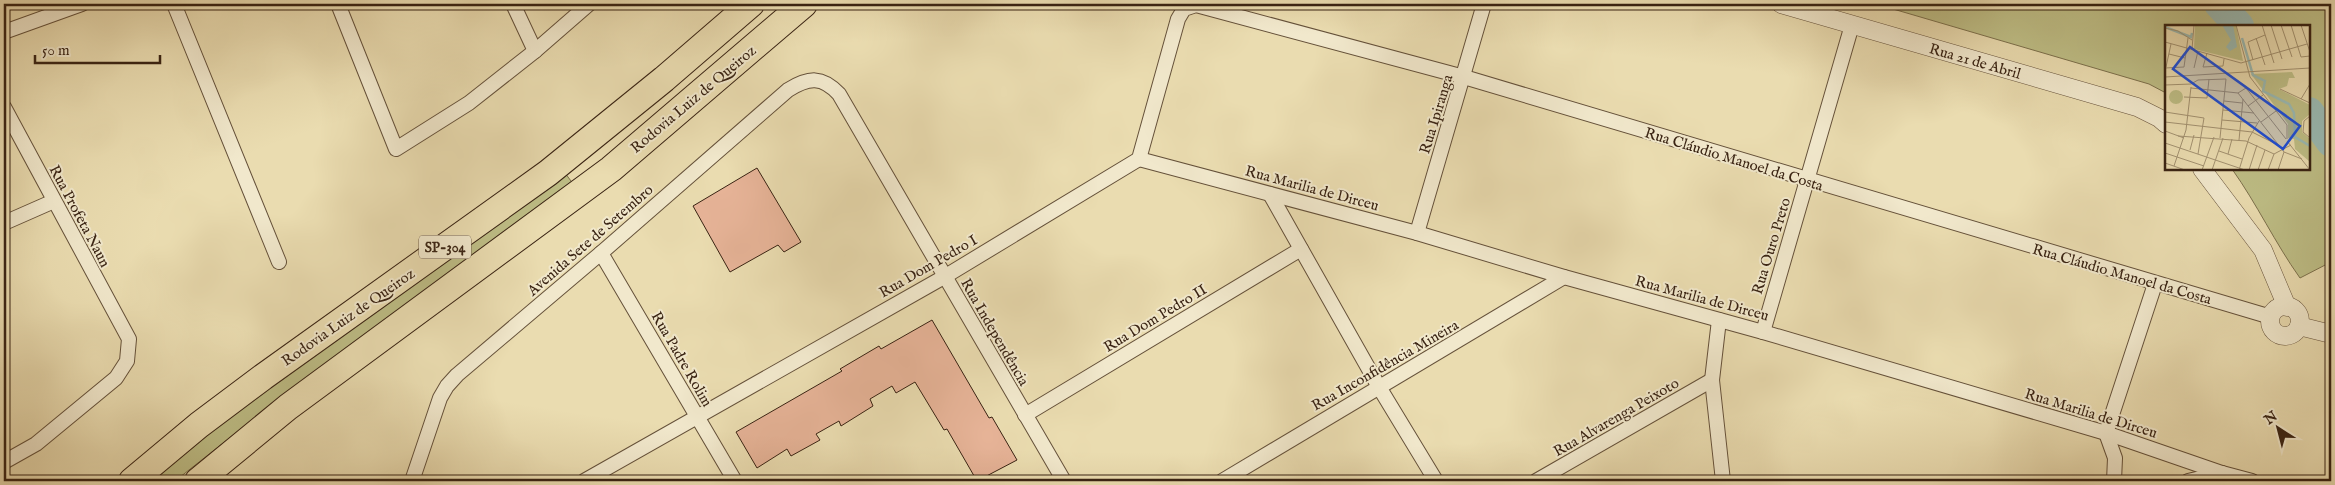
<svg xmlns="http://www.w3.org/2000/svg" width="2335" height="485" viewBox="0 0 2335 485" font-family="'IM FELL English',serif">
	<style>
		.green { fill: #bebe86; stroke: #7c704c }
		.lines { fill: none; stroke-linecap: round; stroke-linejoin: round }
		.river { stroke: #9abab3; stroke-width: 30 }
		.building { fill: #e6b397; stroke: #392313 }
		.minor-casing { stroke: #65513a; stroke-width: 16 }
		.tertiary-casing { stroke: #65513a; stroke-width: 19 }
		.motorway-casing { stroke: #392313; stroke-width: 28 }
		.minor { stroke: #f1e8cc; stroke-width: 14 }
		.tertiary { stroke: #f1e8cc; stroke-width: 18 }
		.motorway { stroke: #eadcb0; stroke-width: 26 }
		.labels { text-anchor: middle; stroke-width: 4; stroke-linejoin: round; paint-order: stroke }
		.shield { fill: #f1e8cc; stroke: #705e4a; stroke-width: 1 }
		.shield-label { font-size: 14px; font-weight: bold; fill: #392313 }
		.street-label { font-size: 15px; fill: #392313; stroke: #f1e8cc }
		.inset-river { fill: none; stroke: #9abab3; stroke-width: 2.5 }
		.inset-road { fill: none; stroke: #a39271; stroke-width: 1 }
		.view { fill: #1d4ed8; fill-opacity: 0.15; stroke: #1d4ed8; stroke-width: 2.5 }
		.inset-edge { fill: none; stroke: #392313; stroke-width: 2.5 }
	</style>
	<rect width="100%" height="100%" fill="#eadcb0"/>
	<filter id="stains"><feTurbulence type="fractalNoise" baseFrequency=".004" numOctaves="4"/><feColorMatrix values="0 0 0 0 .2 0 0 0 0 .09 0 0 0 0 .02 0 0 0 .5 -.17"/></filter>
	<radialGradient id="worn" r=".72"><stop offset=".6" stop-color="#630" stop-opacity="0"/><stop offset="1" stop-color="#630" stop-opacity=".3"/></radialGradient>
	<g class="green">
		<path d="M 1876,4 L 2331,4 L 2331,262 L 2300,278 C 2275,243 2257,204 2232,169 L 2309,169 L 2309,26 L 2166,26 L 2166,93 L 2149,84 Z"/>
		<polygon points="565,173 574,185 260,414 175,481 150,481 227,418"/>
	</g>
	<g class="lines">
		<g class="river">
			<polyline points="2219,4 2239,26"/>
			<polyline points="2309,112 2331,142"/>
		</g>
	</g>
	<g class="building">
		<polygon points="757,168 801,242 784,252 778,245 730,272 693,206"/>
		<polygon points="932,320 989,418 992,417 1017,460 977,481 947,429 944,430 915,382 896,393 892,386 870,399 873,406 841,426 839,421 816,434 820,440 791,456 787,449 757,468 736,432 842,371 840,369 879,346 881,349"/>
	</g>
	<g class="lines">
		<defs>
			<g id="minor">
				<polyline points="174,4 279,262"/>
				<polyline points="338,4 396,149 469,103 535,51 589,4"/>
				<polyline points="513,4 535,51"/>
				<polyline points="4,32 82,4"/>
				<polyline points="4,107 129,339 127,361 116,378 36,444 4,462"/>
				<polyline points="1139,159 1417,233 1564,277 1763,332 2106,433 2222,473 2252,481"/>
				<polyline points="1270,194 1379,387 1436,481"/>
				<polyline points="4,223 54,201"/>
				<polyline points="1417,233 1484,4"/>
				<polyline points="601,253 735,481"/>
				<polyline points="1719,320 1712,380 1723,481"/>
				<polyline points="1763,332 1852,25"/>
				<polyline points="1025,415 1301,249"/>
				<path d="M 412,481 L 440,398 L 447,386 L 457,375 L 601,253 L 788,90 C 809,77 822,76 839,94 L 1064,481"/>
				<polyline points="584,481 944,277 1139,159 1178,19 1184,9 1196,5 1464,77 2271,317"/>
				<polyline points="1222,481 1564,277"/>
				<polyline points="1536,481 1712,380"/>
				<polyline points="2114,481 2115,458 2106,433 2155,284"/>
				<polyline points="2188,481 2222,473"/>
			</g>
			<g id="tertiary">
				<polyline points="1781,4 2137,107 2159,118 2166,124"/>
				<polyline points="2202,169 2263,250 2287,307"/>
				<circle cx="2285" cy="321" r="15"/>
				<polyline points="2299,326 2331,334"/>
			</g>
			<g id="motorway">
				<polyline points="132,481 199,425 263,377 548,173 664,79 751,4"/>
				<polyline points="198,481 288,407 611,169 804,4"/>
			</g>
		</defs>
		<use href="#minor" class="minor-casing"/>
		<use href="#tertiary" class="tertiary-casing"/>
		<use href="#motorway" class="motorway-casing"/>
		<use href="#minor" class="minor"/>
		<use href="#tertiary" class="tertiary"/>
		<use href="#motorway" class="motorway"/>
	</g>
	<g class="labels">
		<rect class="shield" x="419" y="235.5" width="52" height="23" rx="4"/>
		<g class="shield-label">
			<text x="445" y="252">SP-304</text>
		</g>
		<g class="street-label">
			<text transform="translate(1975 61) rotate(16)" y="5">Rua 21 de Abril</text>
			<text transform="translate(693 99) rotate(-40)" y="5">Rodovia Luiz de Queiroz</text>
			<text transform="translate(1436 114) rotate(-73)" y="5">Rua Ipiranga</text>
			<text transform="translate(1734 159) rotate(17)" y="5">Rua Cláudio Manoel da Costa</text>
			<text transform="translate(1312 188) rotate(15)" y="5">Rua Marilia de Dirceu</text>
			<text transform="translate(80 216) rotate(62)" y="5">Rua Profeta Naun</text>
			<text transform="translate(590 240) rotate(-41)" y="5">Avenida Sete de Setembro</text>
			<text transform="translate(1771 246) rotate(-73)" y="5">Rua Ouro Preto</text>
			<text transform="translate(928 266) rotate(-30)" y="5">Rua Dom Pedro I</text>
			<text transform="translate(2122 274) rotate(16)" y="5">Rua Cláudio Manoel da Costa</text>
			<text transform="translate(1702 298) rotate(15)" y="5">Rua Marilia de Dirceu</text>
			<text transform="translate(348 317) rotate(-35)" y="5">Rodovia Luiz de Queiroz</text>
			<text transform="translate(1155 318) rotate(-31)" y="5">Rua Dom Pedro II</text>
			<text transform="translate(995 332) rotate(60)" y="5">Rua Independência</text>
			<text transform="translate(682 359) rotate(60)" y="5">Rua Padre Rolim</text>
			<text transform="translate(1385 365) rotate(-30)" y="5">Rua Inconfidência Mineira</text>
			<text transform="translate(2091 413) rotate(17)" y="5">Rua Marilia de Dirceu</text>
			<text transform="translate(1616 417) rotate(-30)" y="5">Rua Alvarenga Peixoto</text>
		</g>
	</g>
	<g transform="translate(2165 25)">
		<rect width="145" height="145" fill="#eadcb0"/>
		<path d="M 30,0 L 71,0 L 78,36 L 29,24 ZM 127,47 L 130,53 L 124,53 L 122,61 L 114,64 L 145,80 L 145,89 L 137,96 L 137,107 L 145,114 L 145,137 L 130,124 L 129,114 L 123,113 L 123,99 L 86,49 ZM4 72a7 7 0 1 1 14 0a7 7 0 1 1-14 0Z" fill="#bebe86"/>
		<path d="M 57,0 L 68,0 L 72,22 L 65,26 L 61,22 L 66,15 Z" fill="#9abab3"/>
		<path class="inset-river" d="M 0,2 L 26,12 L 27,8M 77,13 L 88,50 L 100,56 L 98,66 L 124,79 L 129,88 L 130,112 L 145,121"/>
		<path class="inset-road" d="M 71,0 L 85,52 L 122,100 L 122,114M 97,0 L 109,38M 106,0 L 117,34M 116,0 L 127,32M 126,0 L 136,32 L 145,31M 136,0 L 145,27M 0,3 L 13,6 L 27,15M 91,13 L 100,40M 0,17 L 76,38 L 142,19M 27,24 L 29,0M 42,28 L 38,42 L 58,41 L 59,34M 4,29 L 20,33M 88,35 L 83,17 L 100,10M 1,42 L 6,19M 0,43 L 19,42 L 23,13M 29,43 L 33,26M 0,52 L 145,43M 26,59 L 33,55 L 61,54 L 55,113M 0,60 L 26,59M 26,63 L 73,68 L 81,63 L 121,114M 115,64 L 145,78M 73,68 L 119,127 L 137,134M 19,72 L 42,73 L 44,54M 136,74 L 145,59M 59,76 L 77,78M 83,81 L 98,70M 58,85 L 89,88M 0,87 L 39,93 L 33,129M 145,91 L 139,96 L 138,107 L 145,113M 57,95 L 92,98M 0,97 L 87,107 L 113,120M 96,97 L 111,86M 0,106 L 19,113M 13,111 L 81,116 L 109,129 L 126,120M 74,115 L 78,74M 122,116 L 145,145M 0,118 L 80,145M 25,125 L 29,110M 54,126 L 77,134M 0,128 L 39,141M 63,129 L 67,114M 0,138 L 20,145M 9,141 L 21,105 L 26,62M 37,145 L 49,112M 47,145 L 58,113M 74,145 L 84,113 L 94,96M 84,145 L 92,120M 93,145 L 100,125M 103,145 L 109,129M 113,145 L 119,127"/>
		<path class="view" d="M 25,22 L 135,101 L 118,124 L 8,44 Z"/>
		<rect width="145" height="145" class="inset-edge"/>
	</g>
	<rect width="2335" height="485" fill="none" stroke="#eadcb0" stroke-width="20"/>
	<rect x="5" y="5" width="2325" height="475" fill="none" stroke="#392313" stroke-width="2.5"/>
	<rect x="10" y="10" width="2315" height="465" fill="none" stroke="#392313"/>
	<g transform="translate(2278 428) rotate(324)" stroke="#f1e8cc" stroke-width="4" paint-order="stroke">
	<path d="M0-4L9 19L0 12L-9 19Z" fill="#392313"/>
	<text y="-8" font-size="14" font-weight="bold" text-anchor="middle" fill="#392313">N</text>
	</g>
	<path d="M35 55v8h125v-8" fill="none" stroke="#392313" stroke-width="2.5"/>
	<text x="42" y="55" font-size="15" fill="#392313" stroke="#f1e8cc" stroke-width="4" paint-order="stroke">50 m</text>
	<rect width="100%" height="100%" filter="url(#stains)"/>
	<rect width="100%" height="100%" fill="url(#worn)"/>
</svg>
